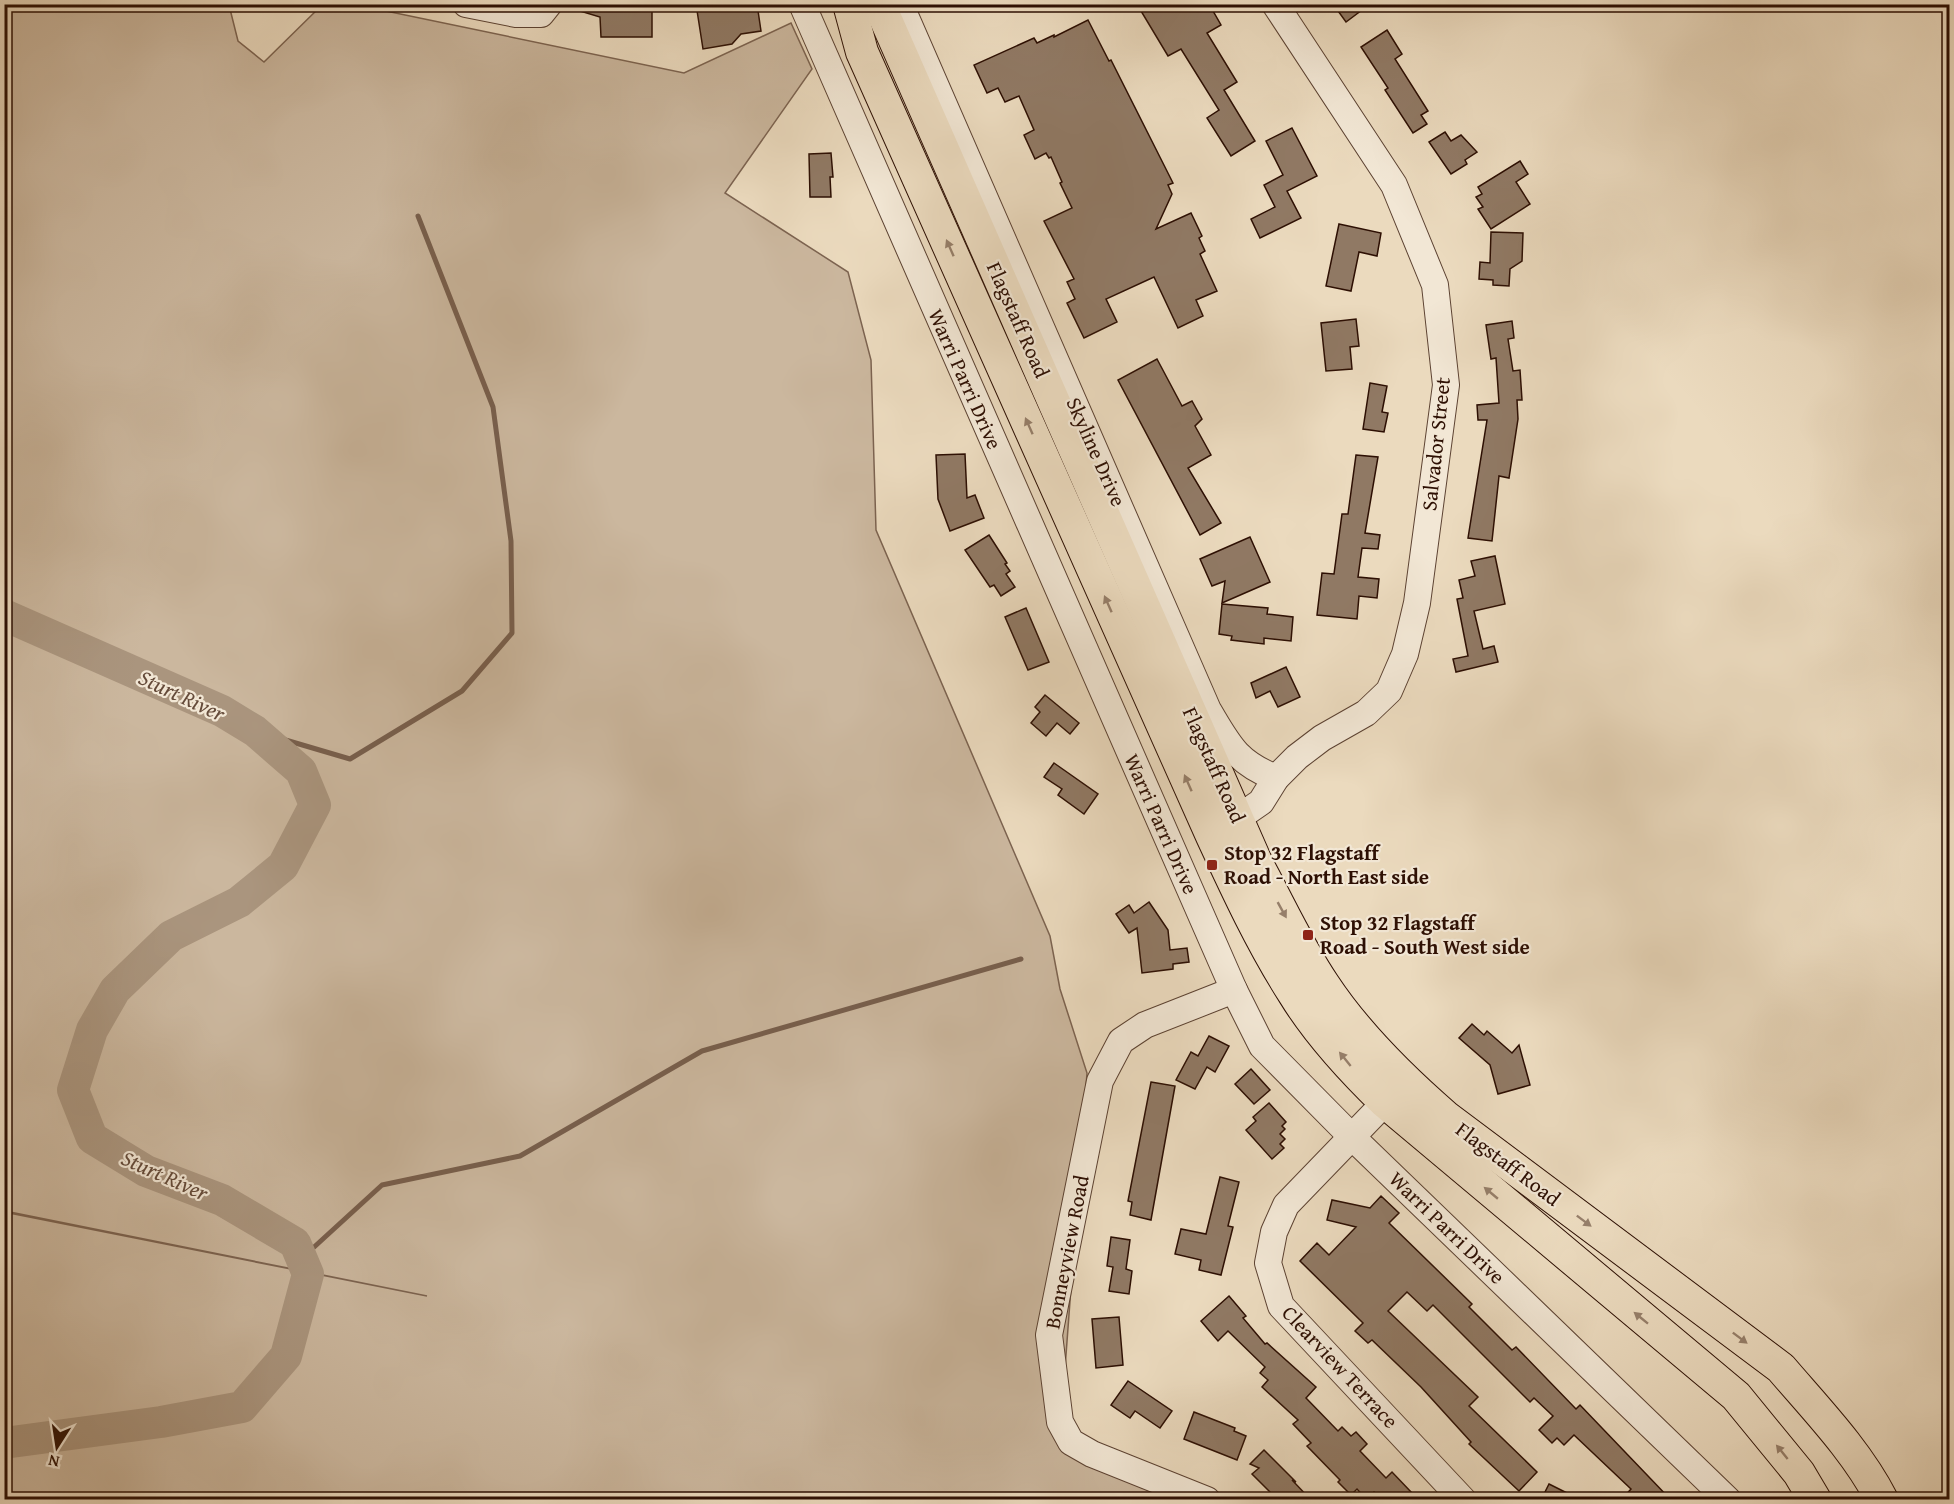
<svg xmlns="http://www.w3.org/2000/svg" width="1954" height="1504" viewBox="0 0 1954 1504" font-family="'Gentium Book Plus',serif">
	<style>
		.green { fill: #cbb79e; stroke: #7c6350; stroke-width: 1.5 }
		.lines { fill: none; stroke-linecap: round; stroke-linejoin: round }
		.stream { stroke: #785f4d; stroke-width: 5 }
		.river { stroke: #aa957e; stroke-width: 32 }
		.building { fill: #907964; stroke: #2d0f03; stroke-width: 1.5 }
		.minor-casing { stroke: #5c4232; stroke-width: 28 }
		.major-casing { stroke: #2d0f03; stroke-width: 34 }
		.minor { stroke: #f2e7d5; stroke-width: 26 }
		.major { stroke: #ebdabe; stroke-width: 32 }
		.oneway { fill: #967f6a }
		.poi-dot { fill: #8f2418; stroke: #f2e7d5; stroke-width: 2 }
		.labels { text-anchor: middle; stroke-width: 4.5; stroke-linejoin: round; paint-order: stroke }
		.street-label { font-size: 21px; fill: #2d0f03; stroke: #f2e7d5 }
		.poi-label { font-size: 21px; font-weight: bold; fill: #2d0f03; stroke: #f2e7d5; text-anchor: start }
		.water-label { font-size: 22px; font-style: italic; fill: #654b3a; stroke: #f2e7d5 }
	</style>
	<rect width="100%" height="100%" fill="#ebdabe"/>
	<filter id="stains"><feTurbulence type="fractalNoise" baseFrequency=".00333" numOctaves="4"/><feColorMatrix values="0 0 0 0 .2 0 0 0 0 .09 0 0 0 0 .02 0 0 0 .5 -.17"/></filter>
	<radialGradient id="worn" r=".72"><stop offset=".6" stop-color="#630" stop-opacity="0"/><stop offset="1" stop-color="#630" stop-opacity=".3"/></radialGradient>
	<polygon class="green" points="5,5 229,5 238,41 264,62 322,5 357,5 684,73 791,23 812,69 725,193 848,272 871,360 876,530 1050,936 1060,989 1087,1073 1061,1422 1197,1499 5,1499 4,1212 427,1296 5,1211"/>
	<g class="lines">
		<g class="stream">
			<polyline points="255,731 350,759 462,691 512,633 511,541 493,407 418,216"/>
			<polyline points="301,1259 382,1185 520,1156 702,1051 1021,959"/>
		</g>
		<polyline class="river" points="4,615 222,711 255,731 301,771 315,805 283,866 239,902 171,936 115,990 92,1030 73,1090 92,1138 146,1171 222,1200 295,1243 308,1274 286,1356 242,1407 161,1422 4,1443"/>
	</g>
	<g class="building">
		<polygon points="570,4 652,4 652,37 601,37 600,17 570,8"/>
		<polygon points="696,4 757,4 761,31 741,34 732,44 703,49"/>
		<polygon points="1153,4 1209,4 1221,25 1207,33 1237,82 1224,90 1255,141 1231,156 1207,118 1219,110 1181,49 1168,56 1141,11"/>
		<polygon points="1333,4 1370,4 1346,22"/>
		<polygon points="1088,20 1109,61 1111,60 1173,183 1168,185 1172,194 1156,229 1191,213 1202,236 1199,238 1205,251 1200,254 1217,291 1196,300 1203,316 1178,328 1154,277 1106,299 1117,322 1084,338 1067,303 1075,299 1067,282 1074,279 1044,221 1072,208 1060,183 1062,182 1051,157 1049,158 1046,153 1035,159 1024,135 1034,130 1019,96 1005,102 998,88 987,93 974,65 1034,38 1037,43 1054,35 1054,37"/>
		<polygon points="1387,30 1402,54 1395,59 1428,111 1421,115 1427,124 1413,133 1385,90 1388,88 1361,47"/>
		<polygon points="1292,128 1317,176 1287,191 1301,218 1260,238 1251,219 1275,207 1264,185 1283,175 1266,141"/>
		<polygon points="1445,132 1451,141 1461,135 1477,152 1465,160 1467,164 1451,174 1429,142"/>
		<polygon points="831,153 833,177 830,177 831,197 810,197 809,154"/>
		<polygon points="1520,161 1528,174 1516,182 1530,204 1491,229 1478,209 1483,207 1476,197 1482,194 1478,187"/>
		<polygon points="1339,224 1381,233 1377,256 1359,252 1351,291 1326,286"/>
		<polygon points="1491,232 1523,233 1522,261 1510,269 1509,286 1493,285 1493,280 1479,279 1480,262 1490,263"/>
		<polygon points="1356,319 1359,346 1350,347 1352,369 1326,371 1321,323"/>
		<polygon points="1512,321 1514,338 1508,339 1513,371 1520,370 1522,400 1517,400 1518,419 1509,478 1499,476 1492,541 1468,538 1487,420 1478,420 1477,405 1499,403 1496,358 1491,359 1486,325"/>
		<polygon points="1157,359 1182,406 1192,401 1202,419 1195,426 1211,455 1188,468 1221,523 1200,535 1118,380"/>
		<polygon points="1370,383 1387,386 1382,412 1388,413 1384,432 1363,429"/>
		<polygon points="965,454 967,498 975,495 984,518 950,531 938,499 936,455"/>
		<polygon points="1356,455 1378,457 1365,533 1380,535 1378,549 1362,548 1358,577 1379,579 1377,598 1359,596 1357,619 1317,615 1322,573 1334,574 1342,514 1348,514"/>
		<polygon points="989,535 1007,563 1005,564 1010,571 1006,574 1015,587 1001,596 994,585 990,587 965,550"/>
		<polygon points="1250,537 1270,582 1222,603 1225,581 1212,586 1200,559"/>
		<polygon points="1495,556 1505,604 1474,611 1483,649 1494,646 1498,662 1456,672 1453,659 1468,656 1457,599 1463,598 1459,580 1475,576 1471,561"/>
		<polygon points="1222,604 1268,608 1267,614 1293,617 1291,641 1264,638 1264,644 1231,640 1232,636 1219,634"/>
		<polygon points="1026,608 1049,662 1028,670 1005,617"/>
		<polygon points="1286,667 1300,697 1278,707 1270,691 1256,698 1251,683"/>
		<polygon points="1045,695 1079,723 1070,734 1057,723 1046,736 1031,723 1040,712 1035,707"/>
		<polygon points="1054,763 1098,794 1084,814 1058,795 1062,789 1044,777"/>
		<polygon points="1149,902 1168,930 1170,950 1187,948 1189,962 1173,964 1173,969 1142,973 1137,928 1129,933 1116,914 1129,905 1134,913"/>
		<polygon points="1472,1024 1484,1035 1487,1031 1512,1053 1519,1045 1530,1085 1498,1094 1490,1065 1459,1038"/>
		<polygon points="1209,1036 1229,1046 1215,1072 1207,1067 1195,1089 1176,1080 1191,1052 1198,1056"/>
		<polygon points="1251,1069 1270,1090 1254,1104 1235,1084"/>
		<polygon points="1151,1082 1175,1086 1151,1220 1130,1215 1132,1202 1128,1201"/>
		<polygon points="1269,1103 1286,1122 1282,1126 1285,1129 1280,1134 1285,1139 1280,1144 1284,1148 1272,1159 1246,1130 1256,1121 1253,1117"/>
		<polygon points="1220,1177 1239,1182 1228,1226 1233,1227 1221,1275 1199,1270 1201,1260 1175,1254 1181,1229 1206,1234"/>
		<polygon points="1381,1196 1399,1213 1389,1223 1472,1304 1469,1307 1512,1350 1516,1347 1576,1409 1580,1405 1671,1500 1621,1500 1631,1489 1574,1435 1564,1445 1557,1438 1552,1443 1539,1430 1553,1416 1534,1398 1530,1402 1433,1305 1427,1311 1407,1292 1388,1311 1478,1397 1469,1406 1537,1472 1519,1491 1469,1444 1471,1442 1421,1387 1372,1340 1368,1343 1355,1331 1363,1323 1300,1261 1317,1243 1329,1255 1356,1227 1327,1220 1332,1200 1370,1208"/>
		<polygon points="1111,1237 1130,1240 1126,1269 1132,1271 1129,1294 1109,1291 1113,1267 1107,1266"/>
		<polygon points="1229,1296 1246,1316 1243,1318 1265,1344 1267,1343 1316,1387 1306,1398 1338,1431 1342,1427 1351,1436 1356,1432 1367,1444 1360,1451 1386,1478 1392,1472 1412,1493 1405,1500 1382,1500 1374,1492 1366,1499 1357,1489 1351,1495 1338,1482 1340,1480 1307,1446 1311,1443 1293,1424 1298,1420 1262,1387 1268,1380 1260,1373 1265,1367 1228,1331 1218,1341 1201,1321"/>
		<polygon points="1119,1317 1123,1365 1096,1368 1092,1319"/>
		<polygon points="1128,1381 1172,1411 1160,1428 1135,1411 1130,1418 1111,1405"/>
		<polygon points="1194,1412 1235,1428 1234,1431 1246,1436 1237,1460 1184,1439"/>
		<polygon points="1264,1450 1296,1482 1292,1480 1311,1500 1278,1500 1252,1474 1259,1468 1250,1464"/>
		<polygon points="1549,1484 1581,1500 1541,1500"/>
	</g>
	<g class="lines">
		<defs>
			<g id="minor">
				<polyline points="466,4 516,14 541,14 549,4"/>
				<polyline points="802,4 1234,990 1262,1046 1351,1136 1728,1500"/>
				<path d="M 900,4 L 1208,710 C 1229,745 1236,762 1276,778"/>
				<polyline points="1222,829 1261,802 1276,778 1297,757 1322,738 1366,713 1389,691 1405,654 1417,603 1446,385 1435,285 1394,185 1275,4"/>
				<polyline points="1398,1089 1286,1205 1274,1232 1268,1263 1281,1306 1463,1500"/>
				<polyline points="1207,1500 1092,1454 1071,1442 1060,1422 1049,1335 1100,1081 1121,1041 1145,1025 1234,990"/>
			</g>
			<g id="major">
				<path d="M 849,4 L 862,52 L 1212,836 C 1237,890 1262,944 1294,994 C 1318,1033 1352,1070 1385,1102 L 1736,1396 L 1799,1473 L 1815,1500"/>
				<path d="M 879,4 L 1257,864 C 1279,904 1298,947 1324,985 C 1357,1035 1401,1078 1446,1117 L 1781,1368 C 1816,1409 1857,1451 1882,1500"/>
			</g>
		</defs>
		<use href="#minor" class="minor-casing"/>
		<use href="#major" class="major-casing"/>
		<use href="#minor" class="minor"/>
		<use href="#major" class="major"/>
	</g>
	<defs><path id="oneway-solid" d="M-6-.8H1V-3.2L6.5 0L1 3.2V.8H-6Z" transform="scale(1.5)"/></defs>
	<g class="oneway">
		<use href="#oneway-solid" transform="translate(950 248) rotate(-114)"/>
		<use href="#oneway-solid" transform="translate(1029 426) rotate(-114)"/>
		<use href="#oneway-solid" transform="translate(1108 604) rotate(-114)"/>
		<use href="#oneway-solid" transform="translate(1188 783) rotate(-114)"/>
		<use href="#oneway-solid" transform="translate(1282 910) rotate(61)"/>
		<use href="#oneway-solid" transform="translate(1345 1059) rotate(-129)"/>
		<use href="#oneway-solid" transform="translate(1491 1193) rotate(-140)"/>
		<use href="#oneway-solid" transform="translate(1584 1221) rotate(37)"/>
		<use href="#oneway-solid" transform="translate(1641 1318) rotate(-141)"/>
		<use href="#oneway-solid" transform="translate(1740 1338) rotate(37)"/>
		<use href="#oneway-solid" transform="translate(1782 1452) rotate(-129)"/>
	</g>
	<g class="poi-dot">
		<rect x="1206" y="859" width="12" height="12" rx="3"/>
		<rect x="1302" y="929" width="12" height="12" rx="3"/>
	</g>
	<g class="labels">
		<g class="street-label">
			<text transform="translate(1018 320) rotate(66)" y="7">Flagstaff Road</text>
			<text transform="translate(965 379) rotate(66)" y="7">Warri Parri Drive</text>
			<text transform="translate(1436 444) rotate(-84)" y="7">Salvador Street</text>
			<text transform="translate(1096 452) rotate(66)" y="7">Skyline Drive</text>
			<text transform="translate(1214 765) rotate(66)" y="7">Flagstaff Road</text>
			<text transform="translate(1161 824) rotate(66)" y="7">Warri Parri Drive</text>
			<text transform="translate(1508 1164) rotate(37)" y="7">Flagstaff Road</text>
			<text transform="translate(1447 1228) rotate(44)" y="7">Warri Parri Drive</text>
			<text transform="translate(1067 1252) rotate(-79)" y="7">Bonneyview Road</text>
			<text transform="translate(1340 1367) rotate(47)" y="7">Clearview Terrace</text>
		</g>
		<g class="poi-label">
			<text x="1224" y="860">Stop 32 Flagstaff<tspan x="1224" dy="24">Road - North East side</tspan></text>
			<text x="1320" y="930">Stop 32 Flagstaff<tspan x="1320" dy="24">Road - South West side</tspan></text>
		</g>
		<g class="water-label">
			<text transform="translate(182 695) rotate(25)" y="8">Sturt River</text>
			<text transform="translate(165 1175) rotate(24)" y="8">Sturt River</text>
		</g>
	</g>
	<rect width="1954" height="1504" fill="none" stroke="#ebdabe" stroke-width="24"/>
	<rect x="6" y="6" width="1942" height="1492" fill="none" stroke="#2d0f03" stroke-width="3"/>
	<rect x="12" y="12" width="1930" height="1480" fill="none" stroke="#2d0f03" stroke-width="1.5"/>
	<g transform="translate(57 1447) rotate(192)" stroke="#f2e7d5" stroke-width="4.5" paint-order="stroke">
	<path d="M0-4.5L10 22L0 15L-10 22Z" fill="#2d0f03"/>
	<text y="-9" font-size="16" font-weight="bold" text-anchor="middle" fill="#2d0f03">N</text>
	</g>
	<rect width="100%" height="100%" filter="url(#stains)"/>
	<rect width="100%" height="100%" fill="url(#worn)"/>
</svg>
